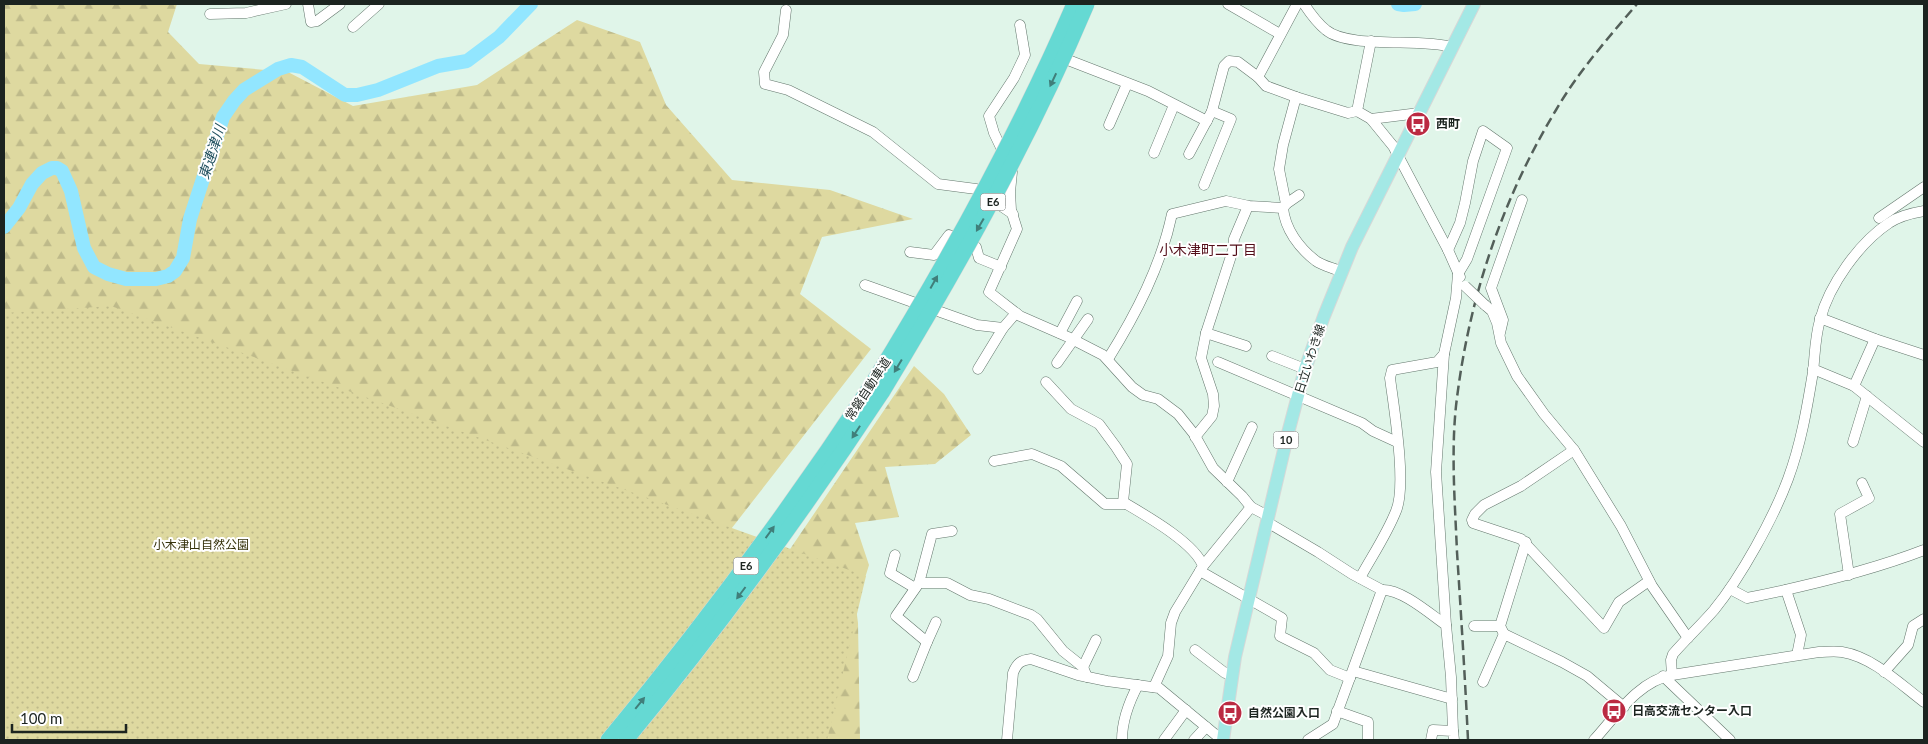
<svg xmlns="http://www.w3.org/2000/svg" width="1928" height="744" viewBox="0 0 1928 744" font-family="Lato,'Noto Sans JP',sans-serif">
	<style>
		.forest { fill: url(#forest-firs) }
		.park { fill: url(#park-dots) }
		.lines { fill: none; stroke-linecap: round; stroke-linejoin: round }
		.river { stroke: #92e6ff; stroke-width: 14 }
		.minor-casing { stroke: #64776d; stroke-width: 11 }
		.major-casing { stroke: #d6d8d7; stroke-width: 14 }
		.highway-casing { stroke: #d6d8d7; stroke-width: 16 }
		.minor { stroke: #fff; stroke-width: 10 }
		.major { stroke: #a3e8e5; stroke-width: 12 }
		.highway { stroke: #65d9d3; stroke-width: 15 }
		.rail { stroke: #535f59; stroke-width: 2.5; stroke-dasharray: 10 5; stroke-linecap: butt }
		.minor-bridge-casing { stroke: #64776d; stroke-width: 11; stroke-linecap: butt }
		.highway-bridge-casing { stroke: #d6d8d7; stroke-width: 16; stroke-linecap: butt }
		.minor-bridge { stroke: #fff; stroke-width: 10 }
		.highway-bridge { stroke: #65d9d3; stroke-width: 15 }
		.oneway { fill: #407e7a }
		.labels { text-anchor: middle; stroke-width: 4; stroke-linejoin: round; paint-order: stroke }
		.shield { fill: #fff; stroke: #606663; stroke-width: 1 }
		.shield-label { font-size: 11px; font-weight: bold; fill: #1c2420 }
		.poi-label { font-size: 12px; font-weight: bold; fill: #1c2420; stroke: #fff; text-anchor: start }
		.street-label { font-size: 12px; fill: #1c2420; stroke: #fff }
		.park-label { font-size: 12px; fill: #36320c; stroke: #fff }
		.water-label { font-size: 14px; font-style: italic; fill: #225260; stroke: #fff }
		.neighbourhood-label { font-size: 14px; fill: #520d18; stroke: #fff }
	</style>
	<defs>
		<pattern id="forest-firs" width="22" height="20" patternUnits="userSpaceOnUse" patternTransform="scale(1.25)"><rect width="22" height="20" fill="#ded9a0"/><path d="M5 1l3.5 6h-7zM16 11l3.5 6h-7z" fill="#beba8a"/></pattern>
		<pattern id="park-dots" width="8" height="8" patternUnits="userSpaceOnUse" patternTransform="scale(1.25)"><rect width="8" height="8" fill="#ded9a0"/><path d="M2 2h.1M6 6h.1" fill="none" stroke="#beba8a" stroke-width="1.8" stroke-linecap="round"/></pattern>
	</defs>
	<rect width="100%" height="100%" fill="#e0f5e9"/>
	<g class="forest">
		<polygon points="4,4 177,4 168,32 199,64 288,72 353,106 477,85 577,20 640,42 666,105 732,180 830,190 913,219 822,237 800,294 871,349 728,533 4,740"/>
		<polygon points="914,366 944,394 971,435 935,464 885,467 899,517 855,523 869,565 856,607 858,623 860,740 631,740 757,598"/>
	</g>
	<polygon class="park" points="111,306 866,576 827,740 4,740 4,313"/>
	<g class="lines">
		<g class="river">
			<polyline points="1398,4 1404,5 1415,4"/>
			<polyline points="4,227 19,208 32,184 42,173 52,168 57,168 62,171 71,191 84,248 94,267 108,274 126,279 156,279 168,276 175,271 183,258 190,219 223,117 234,101 244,90 278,69 291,65 302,67 345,95 357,95 378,90 438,66 467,61 499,37 531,4"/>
		</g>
		<defs>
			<g id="minor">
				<polyline points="308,4 311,22 317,21 340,4"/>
				<polyline points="1228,4 1280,34"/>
				<path d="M 1304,4 C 1310,13 1317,23 1326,30 C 1349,49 1420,38 1452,47"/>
				<polyline points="786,10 783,35 764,72 765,84 788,90 873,132 938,184 976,189 1013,214"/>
				<polyline points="210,14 246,13 286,4"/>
				<polyline points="353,27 379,4"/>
				<polyline points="1371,41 1357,111 1371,119 1393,146 1448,250 1460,277"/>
				<polyline points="1068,60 1148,91 1207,121"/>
				<polyline points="1296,97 1266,86 1258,77 1297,4"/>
				<polyline points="1371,119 1419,113"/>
				<polyline points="1109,125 1127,84"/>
				<polyline points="1154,153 1174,105"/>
				<polyline points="1189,154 1212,111 1224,66 1229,61 1238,62 1258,77"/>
				<polyline points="1005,156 994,133 989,116 1014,78 1025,55 1020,25"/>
				<polyline points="1011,169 1012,172 1010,192 1011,210 1017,229 989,292 1020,316 1068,337 1103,355 1132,387 1143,395 1158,399 1178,414 1194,434 1213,468 1242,496 1251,507 1268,516"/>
				<polyline points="1204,185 1231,119 1212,111"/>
				<polyline points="1286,204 1279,169 1283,145 1296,97 1348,113 1357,111"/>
				<path d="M 1283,208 C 1285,229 1299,248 1316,261 C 1323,266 1334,268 1342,272"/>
				<polyline points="1879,218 1924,187"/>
				<polyline points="910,252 934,255 949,235 976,247 979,258 1001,267"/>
				<polyline points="865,285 977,325 1003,328 1016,313"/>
				<polyline points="1485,305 1492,311 1497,323 1501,343 1517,376 1544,414 1574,450 1621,526 1652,586 1688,638"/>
				<polyline points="1820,318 1875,339 1924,355"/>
				<polyline points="1060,333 1077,301"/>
				<polyline points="1206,333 1246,346"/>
				<polyline points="1500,333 1503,320 1491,288 1522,200"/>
				<polyline points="1444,354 1436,472 1446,625"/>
				<polyline points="1272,356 1305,369"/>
				<path d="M 1108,359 C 1136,314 1161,266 1172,214 L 1226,201 L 1249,206 L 1283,208 L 1286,204 L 1299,195"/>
				<polyline points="1218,362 1362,423 1373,431 1397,442"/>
				<polyline points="1057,363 1088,319"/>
				<polyline points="978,369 1003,328"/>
				<polyline points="1813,369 1854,386 1924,442"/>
				<path d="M 1046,382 L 1071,409 L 1099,424 L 1116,447 L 1127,464 L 1123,502 C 1145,515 1195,543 1203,566"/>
				<polyline points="1854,386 1875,339"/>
				<polyline points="1195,437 1212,416 1214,406 1213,394 1201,358 1206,333 1233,250 1234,239 1248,206"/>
				<polyline points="1853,442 1867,396"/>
				<polyline points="1574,450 1521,486 1484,505 1475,514 1472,520 1473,523 1521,539 1604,628 1619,602 1649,581"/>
				<polyline points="994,461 1032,454 1061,466 1105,504 1126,504"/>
				<polyline points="1227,482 1252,427"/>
				<polyline points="1267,522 1318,552 1352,574 1382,590"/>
				<polyline points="895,555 890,573 915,588"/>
				<polyline points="1200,571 1282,618 1280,636 1314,653 1330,670 1350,678"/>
				<polyline points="1849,575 1840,514 1869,498 1862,483"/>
				<path d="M 1360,578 C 1372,556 1387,534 1396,511 C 1407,485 1394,409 1390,378 L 1392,370 L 1437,362 L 1444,354 L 1456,298 L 1458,274 L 1467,259 L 1507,148 L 1483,131 L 1473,161 L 1465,203 L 1460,223 L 1448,250"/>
				<polyline points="919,583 932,534 952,531"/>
				<path d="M 1730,589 L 1747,598 C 1807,586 1867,572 1924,550"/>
				<polyline points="1786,590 1801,635 1797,655"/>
				<polyline points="1474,626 1500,626"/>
				<polyline points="1504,634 1500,626 1526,542"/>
				<polyline points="927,642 936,622"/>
				<polyline points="1195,650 1225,673 1232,675"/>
				<polyline points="1083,667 1096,640"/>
				<polyline points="1353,671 1452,699"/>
				<polyline points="1884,672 1908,645 1913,626 1924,619"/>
				<path d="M 1672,675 L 1671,660 L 1673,654 C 1686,639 1701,625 1714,610 C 1741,577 1773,519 1788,479 C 1801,444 1807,408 1813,372 C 1815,354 1815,337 1820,320 C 1829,285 1859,243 1889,223 C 1899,216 1912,213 1924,211"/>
				<polyline points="1663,676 1730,740"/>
				<polyline points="913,677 927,642 896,616 919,583 947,583 970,595 989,599 1031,615 1037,619 1063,651 1083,667 1087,677"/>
				<polyline points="1483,682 1504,634 1562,662 1587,676 1624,707"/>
				<polyline points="1154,687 1168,656 1171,623 1175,612 1203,566 1251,507"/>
				<polyline points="1337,711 1368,722 1368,740"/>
				<path d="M 1007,740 L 1013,673 C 1017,663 1021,660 1031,659 L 1078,675 L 1107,681 L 1159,688 L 1222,740"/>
				<path d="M 1122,740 C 1122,721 1129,702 1138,685"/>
				<polyline points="1164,740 1186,710"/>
				<polyline points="1194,740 1206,727"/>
				<path d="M 1308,740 L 1333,724 L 1382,590 C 1402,589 1430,614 1446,625 L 1451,677 L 1453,731"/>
				<polyline points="1431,740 1433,730 1453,731 1454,740"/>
				<path d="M 1594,740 C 1616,716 1638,681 1672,675 L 1819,652 C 1826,652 1834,651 1842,652 C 1873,657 1900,684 1924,702"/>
			</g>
			<polyline id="major" points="1223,740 1235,657 1288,433 1305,369 1324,316 1352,247 1474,4"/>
			<g id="highway">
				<path d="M 608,740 C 703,626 791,507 872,384"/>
				<path d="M 626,740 C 718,629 803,512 883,391"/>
			</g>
		</defs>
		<use href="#minor" class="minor-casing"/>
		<use href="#major" class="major-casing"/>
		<use href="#highway" class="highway-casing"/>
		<use href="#minor" class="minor"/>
		<use href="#major" class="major"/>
		<use href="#highway" class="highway"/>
		<path class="rail" d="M 1468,740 C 1465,677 1461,614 1457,552 C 1455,504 1451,454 1456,406 C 1468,301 1501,201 1556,110 C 1578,72 1609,37 1637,4"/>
		<defs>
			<polyline id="minor-bridge" points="1465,286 1485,305"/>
			<g id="highway-bridge">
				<path d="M 872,384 C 948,261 1017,136 1074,4"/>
				<path d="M 883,391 C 959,266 1030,139 1087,4"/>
			</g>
		</defs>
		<use href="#minor-bridge" class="minor-bridge-casing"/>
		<use href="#highway-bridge" class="highway-bridge-casing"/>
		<use href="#minor-bridge" class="minor-bridge"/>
		<use href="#highway-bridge" class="highway-bridge"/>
	</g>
	<defs><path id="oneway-solid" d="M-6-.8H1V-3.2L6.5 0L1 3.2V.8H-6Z" transform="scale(1.25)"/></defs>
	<g class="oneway">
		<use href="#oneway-solid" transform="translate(1053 80) rotate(115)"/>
		<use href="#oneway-solid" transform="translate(980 225) rotate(120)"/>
		<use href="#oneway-solid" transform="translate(934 282) rotate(-61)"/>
		<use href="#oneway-solid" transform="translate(898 366) rotate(121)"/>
		<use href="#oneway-solid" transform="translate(856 432) rotate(123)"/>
		<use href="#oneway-solid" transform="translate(770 532) rotate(-54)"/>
		<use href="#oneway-solid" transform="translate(741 593) rotate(127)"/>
		<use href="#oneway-solid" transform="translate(640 703) rotate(-51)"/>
	</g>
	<defs>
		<symbol id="bus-disc" viewBox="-11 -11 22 22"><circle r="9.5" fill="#bb2a42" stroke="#fff"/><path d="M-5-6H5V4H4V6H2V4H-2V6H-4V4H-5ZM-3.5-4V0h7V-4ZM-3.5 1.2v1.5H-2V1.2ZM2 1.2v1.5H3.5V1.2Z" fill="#fff"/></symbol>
	</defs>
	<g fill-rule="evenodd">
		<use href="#bus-disc" x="1404" y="110" width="28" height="28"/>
		<use href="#bus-disc" x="1600" y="697" width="28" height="28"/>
		<use href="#bus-disc" x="1216" y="699" width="28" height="28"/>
	</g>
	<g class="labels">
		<g class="shield">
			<rect x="980.5" y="193.5" width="25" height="17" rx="4"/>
			<rect x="1273.5" y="431.5" width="25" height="17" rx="4"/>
			<rect x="733.5" y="557.5" width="25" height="17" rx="4"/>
		</g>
		<g class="shield-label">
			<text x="993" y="206">E6</text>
			<text x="1286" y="444">10</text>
			<text x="746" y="570">E6</text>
		</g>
		<g class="poi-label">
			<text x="1436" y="128">西町</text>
			<text x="1632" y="715">日高交流センター入口</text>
			<text x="1248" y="717">自然公園入口</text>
		</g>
		<g class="street-label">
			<text transform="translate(1310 359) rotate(-72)" y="4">日立いわき線</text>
			<text transform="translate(868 389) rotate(-57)" y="4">常磐自動車道</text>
		</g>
		<g class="park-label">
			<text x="201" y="549">小木津山自然公園</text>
		</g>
		<g class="water-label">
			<text transform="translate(212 152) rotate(-72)" y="5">東連津川</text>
		</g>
		<g class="neighbourhood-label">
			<text x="1208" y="255">小木津町二丁目</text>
		</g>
	</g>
	<rect width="1928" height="744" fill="none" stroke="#1c2420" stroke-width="10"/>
	<path d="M12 724v8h114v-8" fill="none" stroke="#1c2420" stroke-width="2.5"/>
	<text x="20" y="724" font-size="15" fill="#1c2420" stroke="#ffffff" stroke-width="4" paint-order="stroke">100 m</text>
</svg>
